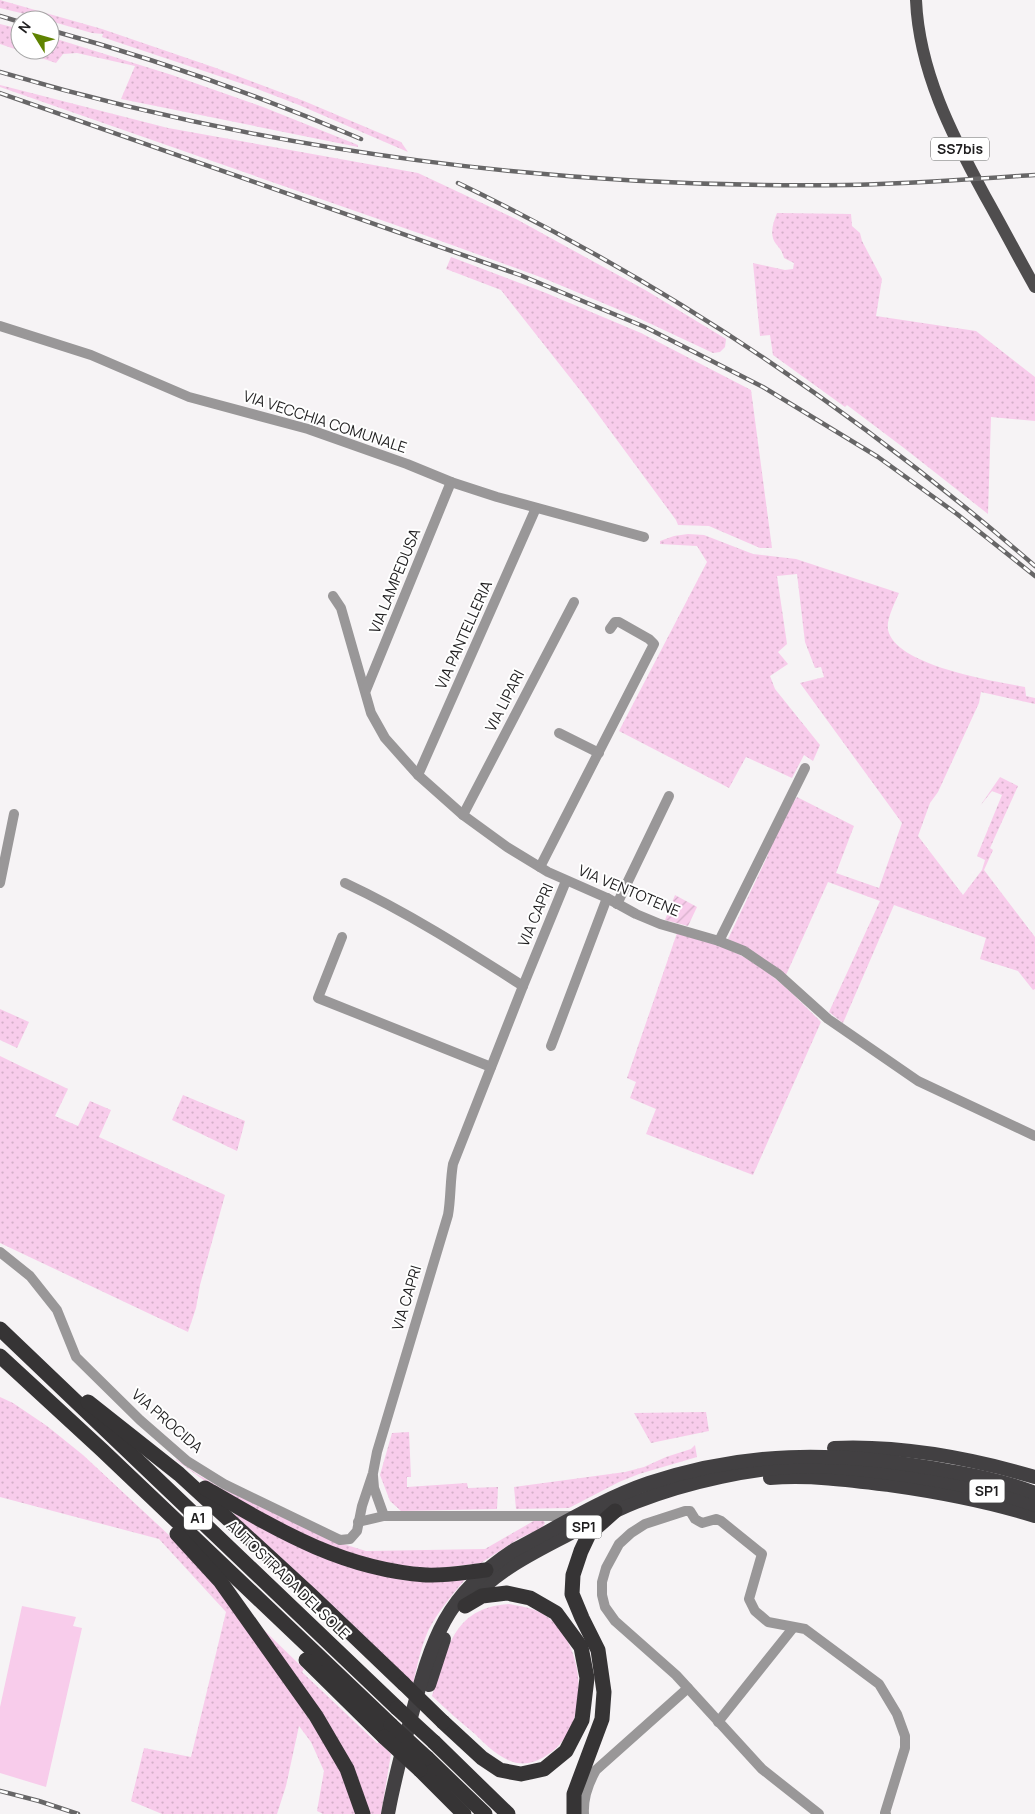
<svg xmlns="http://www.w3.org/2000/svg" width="1035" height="1814" viewBox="0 0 1035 1814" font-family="Manrope,sans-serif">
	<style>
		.grass { fill: url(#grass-dots) }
		.park { fill: #f8cceb }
		.garden { fill: url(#garden-furrows) }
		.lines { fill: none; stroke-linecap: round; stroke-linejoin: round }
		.minor { stroke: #999798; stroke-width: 10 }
		.primary { stroke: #4f4d4e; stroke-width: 12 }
		.trunk { stroke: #424042; stroke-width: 14 }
		.motorway { stroke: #363435; stroke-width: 15 }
		.rail-casing { stroke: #676667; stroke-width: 4.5 }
		.rail { stroke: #fff; stroke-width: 2.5; stroke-dasharray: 8; stroke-linecap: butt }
		.motorway-bridge { stroke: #363435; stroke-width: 15 }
		.labels { text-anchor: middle; stroke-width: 4; stroke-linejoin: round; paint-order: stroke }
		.shield { fill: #fff; stroke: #626262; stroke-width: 1 }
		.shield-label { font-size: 14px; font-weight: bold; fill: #1f1e1f }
		.street-label { font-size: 15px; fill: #1f1e1f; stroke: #fff }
	</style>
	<defs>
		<pattern id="grass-dots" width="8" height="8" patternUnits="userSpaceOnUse" patternTransform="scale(1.25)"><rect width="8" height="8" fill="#f8cceb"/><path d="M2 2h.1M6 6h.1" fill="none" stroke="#d4afc9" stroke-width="1.8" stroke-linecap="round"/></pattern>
		<pattern id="garden-furrows" width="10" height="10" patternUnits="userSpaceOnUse" patternTransform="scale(1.25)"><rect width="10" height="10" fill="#f8cceb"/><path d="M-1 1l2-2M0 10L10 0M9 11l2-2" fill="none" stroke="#d4afc9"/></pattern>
	</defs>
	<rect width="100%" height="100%" fill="#f6f3f5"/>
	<g class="grass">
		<polygon points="0,0 102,29 216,68 304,101 401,142 408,152 299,105 252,87 102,37 103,34 92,33 50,21 50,20 0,8"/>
		<polygon points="0,24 20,29 20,50 50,50 50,37 63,41 172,75 263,107 358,145 358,147 121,99 135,66 77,53 63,54 56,63 0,44"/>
		<polygon points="0,85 168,128 418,173 518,220 647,291 726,339 725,347 720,352 713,353 634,316 543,278 427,236 0,87"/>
		<path d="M 777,213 L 851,214 L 852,226 L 860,233 L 862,241 L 882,279 L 876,316 L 976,331 L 1035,377 L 1035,421 L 991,417 L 988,514 L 904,448 L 847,405 L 845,407 L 773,355 L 770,335 L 760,336 L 753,263 L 785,270 L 793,269 L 794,263 L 784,258 C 782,251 781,250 776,244 C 769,235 773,223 777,213 Z"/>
		<polygon points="451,257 546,293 641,333 751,390 772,548 760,548 709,526 678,525 676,520 583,394 501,290 446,269"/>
		<path d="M 688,534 L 704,535 L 753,554 L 796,559 L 899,593 C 895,603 886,619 888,630 C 896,666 994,681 1025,687 L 1026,696 L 1035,698 L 1035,704 L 981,692 L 979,703 L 938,792 L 930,803 L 918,836 L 963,895 L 982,870 L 985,860 L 977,856 L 1002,795 L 992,791 L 980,806 L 1000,777 L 1018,786 L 990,848 L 993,850 L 984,870 L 1035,937 L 1035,989 L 1033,990 L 1018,971 L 980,959 L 986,938 L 894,905 L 843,1023 L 829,1012 L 880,901 L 828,882 L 786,975 L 754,952 L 728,939 L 768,855 L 768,850 L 784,816 L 797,797 L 854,826 L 836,873 L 879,888 L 902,823 L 800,683 L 824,677 L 821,667 L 815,668 L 805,642 L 797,574 L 777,576 L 787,644 L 778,652 L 788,664 L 770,676 L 775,689 L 820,745 L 813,761 L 804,755 L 792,778 L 746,757 L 729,788 L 619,731 L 707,562 L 697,546 L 660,544 L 660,541 L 674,536 Z"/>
		<path d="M 677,933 C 697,940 719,944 738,954 C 770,970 796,997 821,1022 L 753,1175 L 646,1134 L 656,1109 L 630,1098 L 636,1082 L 627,1078 Z"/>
		<polygon points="0,1009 29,1022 17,1048 0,1040"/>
		<polygon points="0,1056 68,1089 55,1116 78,1126 90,1101 111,1110 99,1137 225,1195 200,1285 196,1308 188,1332 0,1243"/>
		<polygon points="183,1095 245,1121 237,1151 172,1120"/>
		<polygon points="0,1397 13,1403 47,1426 83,1455 171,1537 230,1602 338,1762 359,1814 323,1814 317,1811 324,1771 311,1742 299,1726 286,1786 277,1814 162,1814 131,1801 144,1748 191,1757 226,1612 159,1539 0,1497"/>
		<polygon points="706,1412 709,1431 651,1443 634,1413"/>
		<polygon points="409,1432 411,1477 407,1477 407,1487 467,1483 468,1488 498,1487 497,1509 401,1511 390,1501 380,1475 392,1433"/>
		<polygon points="695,1445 697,1457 639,1474 619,1482 569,1508 516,1509 514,1487 625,1472 644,1467 666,1457 691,1449"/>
		<polygon points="176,1459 197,1474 221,1488 340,1543 366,1551 485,1549 537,1519 543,1520 545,1523 542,1528 518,1539 481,1563 425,1570 343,1554 230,1499 176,1460"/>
		<path d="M 237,1510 L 344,1563 L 467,1577 C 453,1594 438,1611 428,1631 C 421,1647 417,1666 413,1684 L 233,1516 Z"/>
		<path d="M 509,1604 C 519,1606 529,1607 539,1612 C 588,1636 594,1730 544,1757 C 532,1764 521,1766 508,1760 C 495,1754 485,1744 475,1734 C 460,1722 446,1709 432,1696 C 448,1650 451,1608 509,1604 Z"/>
		<polygon points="264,1630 304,1669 302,1672 377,1743 380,1743 391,1754 381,1814 369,1814 261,1632"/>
	</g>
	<polygon class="park" points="22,1606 76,1617 73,1626 82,1628 46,1787 0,1773 0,1707"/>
	<polygon class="garden" points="675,895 697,907 688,926 665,920"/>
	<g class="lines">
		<g class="minor">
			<polyline points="0,326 91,355 189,397 308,429 407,464 451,482 497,497 644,537"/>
			<polyline points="333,596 341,608 371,713 385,738 418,775 463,815 507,847 548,872 607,898 636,914 660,924 719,941 744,951 778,974 828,1019 918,1081 1035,1136"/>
			<polyline points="366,690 451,482"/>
			<polyline points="559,733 599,753"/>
			<polyline points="418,775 536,508"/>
			<polyline points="463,815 574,602"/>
			<polyline points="540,867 654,644 649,639 619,622 615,622 610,629"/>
			<polyline points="0,883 14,814"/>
			<path d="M 345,883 C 407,912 465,949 523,986"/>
			<polyline points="617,904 669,796"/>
			<polyline points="342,937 318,998 491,1067"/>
			<polyline points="719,941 805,768"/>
			<polyline points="551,1046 607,898"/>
			<path d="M 0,1252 L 30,1276 L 57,1310 L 76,1357 L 140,1420 L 187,1461 L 224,1484 L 340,1540 L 350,1539 L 357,1531 L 362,1506 L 373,1473 L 377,1452 L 448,1215 C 451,1198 450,1181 453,1164 L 523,986 L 566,881"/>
			<polyline points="373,1476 374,1488 384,1516"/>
			<polyline points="358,1522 384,1516 574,1516"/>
			<polyline points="718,1722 793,1628"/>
			<path d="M 584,1814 C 583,1798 588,1784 596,1770 L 688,1688"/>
			<polyline points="819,1814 762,1769 676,1675 615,1621 605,1607 602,1595 602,1582 606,1568 619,1544 631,1533 645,1524 685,1511 690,1511 695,1519 702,1523 716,1519 721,1521 762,1554 749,1599 755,1611 768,1622 805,1629 879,1684 897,1714 905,1736 905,1748 885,1813 886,1814"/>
		</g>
		<path class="primary" d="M 916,0 C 919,71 952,135 985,196 C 1002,226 1018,257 1035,287"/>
		<g class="trunk">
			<path d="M 834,1448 C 902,1445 970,1458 1035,1477"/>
			<path d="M 770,1478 C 810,1475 849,1480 889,1485 C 939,1492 987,1501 1035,1516"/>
			<path d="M 469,1602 C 497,1570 534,1552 571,1533 C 592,1523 613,1511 636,1502 C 687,1482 754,1467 809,1466 C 842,1466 874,1471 906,1475 C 950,1482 993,1490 1035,1505"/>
			<polyline points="429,1685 444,1639"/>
			<path d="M 388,1814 C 394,1780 403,1747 412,1714 C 432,1639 445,1595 514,1550 C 558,1527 602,1499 649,1483 C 745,1451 833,1451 932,1468 C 967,1474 1002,1480 1035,1493"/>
		</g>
		<g class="motorway">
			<polyline points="0,1329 397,1708"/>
			<polyline points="0,1356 102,1450 391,1725"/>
			<polyline points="88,1402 179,1474 311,1595 404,1684"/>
			<path d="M 205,1488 C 276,1529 341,1569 426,1575 C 445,1576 467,1572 486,1570"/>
			<polyline points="177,1534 220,1581 316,1716 347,1769 363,1814"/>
			<polyline points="306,1660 384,1737"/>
			<polyline points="443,1722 482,1758 500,1770 521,1774 544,1769 566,1751 582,1720 587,1678 581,1647 556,1613 530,1598 507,1593 482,1596 465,1606"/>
			<polyline points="434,1742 508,1814"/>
			<polyline points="427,1758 485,1814"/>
			<polyline points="420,1770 464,1814"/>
			<polyline points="574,1814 574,1794 602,1719 604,1692 598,1650 582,1618 572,1594 573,1575 581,1551 589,1534 615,1511"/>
		</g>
		<defs>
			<g id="rail">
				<polyline points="0,16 20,22"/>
				<path d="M 50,30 C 156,59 260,96 361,139"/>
				<path d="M 0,72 C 273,153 561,189 846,185 C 909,184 972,179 1035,175"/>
				<polyline points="0,93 520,275 645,327 763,387 878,457 957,514 1035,576"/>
				<path d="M 458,183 C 667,283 860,414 1035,566"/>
				<polyline points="0,1791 39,1801 78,1814"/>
			</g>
		</defs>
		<use href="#rail" class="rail-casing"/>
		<use href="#rail" class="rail"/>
		<g class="motorway-bridge">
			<polyline points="404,1684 443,1722"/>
			<polyline points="397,1708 434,1742"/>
			<polyline points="391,1725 427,1758"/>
			<polyline points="384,1737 420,1770"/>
		</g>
	</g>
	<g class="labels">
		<g class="shield">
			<rect x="931" y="137.5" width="58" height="23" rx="4"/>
			<rect x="969.5" y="1479.5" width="35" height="23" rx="4"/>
			<rect x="184" y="1506.5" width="28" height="23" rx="4"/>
			<rect x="566.5" y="1515.5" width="35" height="23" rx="4"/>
		</g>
		<g class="shield-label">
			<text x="960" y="154">SS7bis</text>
			<text x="987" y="1496">SP1</text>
			<text x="198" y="1523">A1</text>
			<text x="584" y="1532">SP1</text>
		</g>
		<g class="street-label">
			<text transform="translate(325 422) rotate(18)" y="5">VIA VECCHIA COMUNALE</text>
			<text transform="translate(395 581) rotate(-68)" y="5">VIA LAMPEDUSA</text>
			<text transform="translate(464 635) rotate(-66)" y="5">VIA PANTELLERIA</text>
			<text transform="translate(505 701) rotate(-63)" y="5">VIA LIPARI</text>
			<text transform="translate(629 891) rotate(23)" y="5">VIA VENTOTENE</text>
			<text transform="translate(536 915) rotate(-67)" y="5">VIA CAPRI</text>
			<text transform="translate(407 1298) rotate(-73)" y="5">VIA CAPRI</text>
			<text transform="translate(167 1421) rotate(41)" y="5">VIA PROCIDA</text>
			<text transform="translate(288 1580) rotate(44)" y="5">AUTOSTRADA DEL SOLE</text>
		</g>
	</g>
	<g transform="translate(35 35) rotate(307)"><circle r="24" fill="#ffffff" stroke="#a5a5a5"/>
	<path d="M0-4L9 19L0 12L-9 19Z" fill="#5f8301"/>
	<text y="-8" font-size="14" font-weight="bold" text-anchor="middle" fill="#1f1e1f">N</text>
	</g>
</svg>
